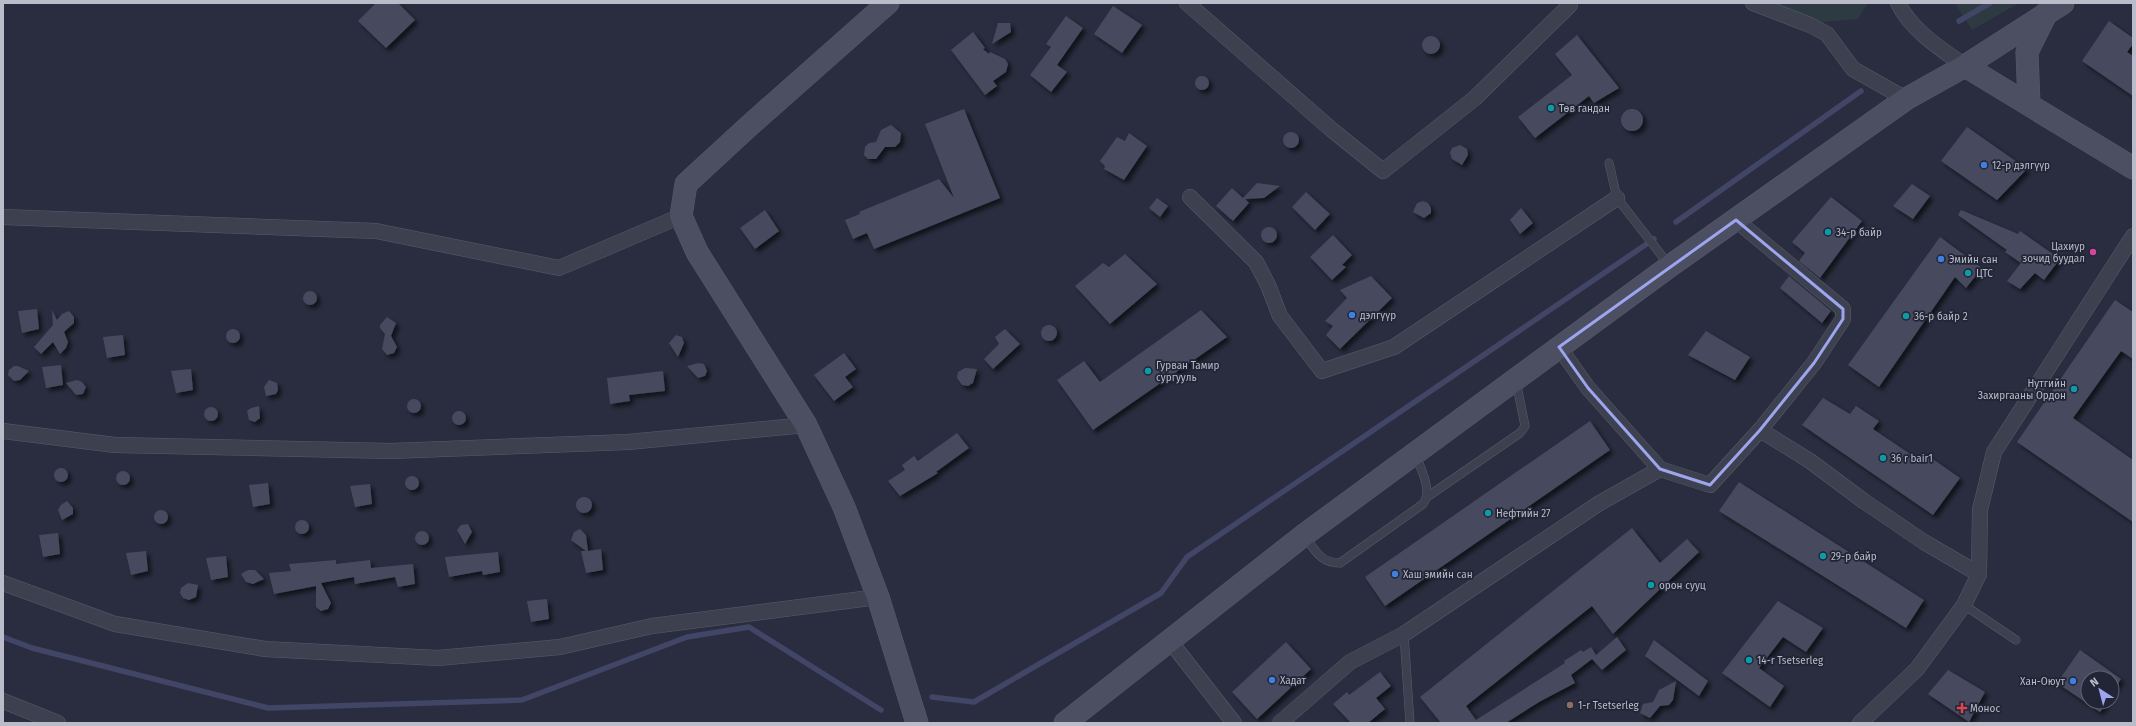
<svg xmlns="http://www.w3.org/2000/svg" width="2136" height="726" viewBox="0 0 2136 726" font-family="'Fira Sans',sans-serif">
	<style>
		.green { fill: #2d3a41 }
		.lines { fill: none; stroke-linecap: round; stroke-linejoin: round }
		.stream { stroke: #414666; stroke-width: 5.5 }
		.building { fill: #464a5f; filter: url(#shadow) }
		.lane-casing { stroke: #585b6a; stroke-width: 9 }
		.street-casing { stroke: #585b6a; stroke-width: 16 }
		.secondary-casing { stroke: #585b6a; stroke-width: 23 }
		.lane { stroke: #3d404f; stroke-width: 8 }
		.street { stroke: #3d404f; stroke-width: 15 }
		.secondary { stroke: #4c4e62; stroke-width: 22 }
		.marked { fill: none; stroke: #9ca5ed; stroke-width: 3; stroke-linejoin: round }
		.culture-dot { fill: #0f9aa8; stroke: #222535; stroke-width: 1.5 }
		.shop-dot { fill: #3f7fe0; stroke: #222535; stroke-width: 1.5 }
		.hotel-dot { fill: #d1479c; stroke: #222535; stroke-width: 1.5 }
		.education-dot { fill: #8d6e63; stroke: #222535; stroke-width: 1.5 }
		.health-dot { fill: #e0444e; stroke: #222535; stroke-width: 1.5 }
		.labels { text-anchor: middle; stroke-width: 3.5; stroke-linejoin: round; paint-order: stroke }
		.poi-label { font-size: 10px; fill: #babcca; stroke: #222535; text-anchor: start }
	</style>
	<defs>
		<filter id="shadow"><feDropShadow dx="3.5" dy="3.5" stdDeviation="2" flood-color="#0009"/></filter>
	</defs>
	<rect width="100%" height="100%" fill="#2a2d3f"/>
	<g class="green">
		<polygon points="1769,3 1868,3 1858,19 1804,24"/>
		<polygon points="1955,3 2019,3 1972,30"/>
	</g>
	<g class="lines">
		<g class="stream">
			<polyline points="1959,21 1990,3"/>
			<polyline points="1676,222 1861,91"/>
			<polyline points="3,637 32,648 268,708 522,700 687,637 749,627 881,710"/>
			<polyline points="932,697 974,702 1161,593 1187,557 1654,239"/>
		</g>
	</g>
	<g class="building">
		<polygon points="376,3 398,3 415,20 386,48 358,21"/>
		<polygon points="1113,6 1142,25 1122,53 1094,34"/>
		<polygon points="1066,16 1083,28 1057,65 1067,72 1051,92 1030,75 1051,47 1046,44"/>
		<polygon points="2109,21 2133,38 2133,44 2127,52 2133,56 2133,96 2082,61"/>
		<polygon points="998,23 1010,23 1011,32 992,44"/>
		<polygon points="973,32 985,48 983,49 989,54 990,52 1005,59 1008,64 1006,72 993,81 997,86 985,95 951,50"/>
		<polygon points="1577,35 1619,88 1594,103 1589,96 1535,138 1518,117 1572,75 1555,54"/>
		<circle cx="1431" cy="45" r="9"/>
		<circle cx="1202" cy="83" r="7"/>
		<polygon points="964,109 1000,198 874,249 867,233 853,239 845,220 860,214 859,212 939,179 954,198 925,124"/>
		<circle cx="1632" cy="120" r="11"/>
		<polygon points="891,125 901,133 900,142 895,147 885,147 876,159 868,159 864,155 865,147 869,143 876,142 881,130"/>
		<polygon points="1967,127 2027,169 1997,200 1941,161"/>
		<circle cx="1291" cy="140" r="8"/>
		<polygon points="1129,133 1147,146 1124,180 1104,169 1105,166 1100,161 1117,137 1125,141"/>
		<polygon points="1460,145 1467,149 1468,155 1462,165 1452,159 1450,153 1452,148"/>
		<polygon points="1257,183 1280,186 1264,198 1245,199 1249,203 1233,221 1216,206 1232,188 1243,198"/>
		<polygon points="1912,184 1930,196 1913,219 1893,206"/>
		<polygon points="1306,192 1330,214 1315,230 1292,207"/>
		<polygon points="1831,197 1862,221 1820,278 1799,261 1805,253 1792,242"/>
		<polygon points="1157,198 1168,206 1160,217 1149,208"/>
		<polygon points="1423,201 1428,203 1431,208 1431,213 1424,218 1413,212 1417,203"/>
		<polygon points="1521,208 1533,223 1520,234 1510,220"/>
		<polygon points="765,210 779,231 755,249 740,228"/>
		<polygon points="1961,210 2018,234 2020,231 2060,259 2044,280 2035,273 2020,289 2007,281 2021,263 2005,252 2007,250 1958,215"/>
		<circle cx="1269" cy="235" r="8"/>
		<polygon points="1333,235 1352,255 1342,265 1346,267 1332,280 1310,257"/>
		<polygon points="1940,237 1982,268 1966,288 1955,277 1879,387 1848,365"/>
		<polygon points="1125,254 1157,284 1110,324 1075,286 1103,263 1109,267"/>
		<polygon points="1371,276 1392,298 1340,349 1326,335 1333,326 1325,321 1347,298 1340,290"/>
		<polygon points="1789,276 1831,311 1822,323 1780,288"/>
		<circle cx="310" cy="298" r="7"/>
		<polygon points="2115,300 2133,312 2133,359 2121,351 2073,418 2133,460 2133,522 2017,442"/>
		<polygon points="37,309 39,329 22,333 18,311"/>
		<polygon points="52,310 57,320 62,314 69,311 74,317 74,323 64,332 68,342 66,348 60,354 53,342 41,354 34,347 53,325"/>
		<polygon points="1201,310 1227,337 1093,430 1057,380 1084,361 1100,382"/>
		<polygon points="387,317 396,323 391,336 397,347 394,353 387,355 382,349 385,334 380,328 380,325"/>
		<circle cx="1049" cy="333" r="8"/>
		<circle cx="233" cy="336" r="7"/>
		<polygon points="1005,329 1020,344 993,369 984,359 999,344 995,337"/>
		<polygon points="1706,331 1750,357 1735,380 1688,355"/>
		<polygon points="123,335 125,355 107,358 103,337"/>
		<polygon points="676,335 682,337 684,343 678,357 669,343"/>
		<polygon points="844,353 856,369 845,377 853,387 834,401 814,375"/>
		<polygon points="699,363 704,364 707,371 705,376 698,378 687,366"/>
		<polygon points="61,365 63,385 46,388 42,367"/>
		<polygon points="14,366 18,366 29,371 20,380 14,381 8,375 9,370"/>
		<polygon points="965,368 977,369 973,383 968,386 962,385 957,378 958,372"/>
		<polygon points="191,369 193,390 176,393 171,371"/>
		<polygon points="663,371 665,391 629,395 630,401 610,404 607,378"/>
		<polygon points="77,380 82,382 86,387 83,394 76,395 66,383"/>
		<polygon points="269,380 277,383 278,390 276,394 266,396 264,387"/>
		<polygon points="1823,398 1850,414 1856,406 1879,421 1873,429 1922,462 1927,455 1960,478 1933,515 1802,425"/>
		<circle cx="414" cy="406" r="7"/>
		<polygon points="259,406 260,418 255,422 249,420 247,411 251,408"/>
		<circle cx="211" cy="414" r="7"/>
		<circle cx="459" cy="418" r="7"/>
		<polygon points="1590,421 1610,450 1385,606 1365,577"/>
		<polygon points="957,433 969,448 936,472 938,473 900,496 888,481 905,470 902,465 914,456 918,461"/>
		<circle cx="61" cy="475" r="7"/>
		<circle cx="123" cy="478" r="7"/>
		<circle cx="412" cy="483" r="7"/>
		<polygon points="1739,482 1924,600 1906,628 1719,511"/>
		<polygon points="268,483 270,504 253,507 249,485"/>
		<polygon points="370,484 372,504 355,507 350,486"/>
		<circle cx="584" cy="505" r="8"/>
		<polygon points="67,501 73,508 73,514 62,520 58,510 61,505"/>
		<circle cx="161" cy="517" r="7"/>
		<circle cx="302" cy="527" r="7"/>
		<polygon points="468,524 472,532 465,544 457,530 461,525"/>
		<polygon points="1632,528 1660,563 1687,539 1699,552 1613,634 1592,606 1466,706 1476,720 1565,663 1564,661 1581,650 1583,652 1591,647 1596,655 1617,637 1626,650 1602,670 1592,659 1571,675 1575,683 1539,702 1506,723 1441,723 1420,697"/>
		<polygon points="580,529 586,535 588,551 601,549 603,570 586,573 581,551 586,551 571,540 574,532"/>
		<circle cx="422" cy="538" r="7"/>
		<polygon points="58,533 60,554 43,557 39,535"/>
		<polygon points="146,551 148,571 131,575 126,553"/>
		<polygon points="498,552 500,572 483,575 482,571 449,577 445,557"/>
		<polygon points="226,556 228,577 211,580 206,558"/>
		<polygon points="336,560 336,564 370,560 371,568 413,564 415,584 398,587 395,577 355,584 354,577 321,583 331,603 328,609 321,611 316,607 316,586 274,594 269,573 291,571 289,564"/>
		<polygon points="248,570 255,570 264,579 253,584 246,582 241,574"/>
		<polygon points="188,583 198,585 196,597 189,600 183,598 180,593 181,588"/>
		<polygon points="547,599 549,619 531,622 527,601"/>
		<polygon points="1778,601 1823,628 1806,652 1783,637 1759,668 1784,686 1770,707 1722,673"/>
		<polygon points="1654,640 1708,681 1699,696 1645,656"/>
		<polygon points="1286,642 1311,669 1257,719 1232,692"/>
		<polygon points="2080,650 2121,679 2112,693 2112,678 2088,678 2088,702 2107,702 2100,712 2057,683"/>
		<polygon points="1948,670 1985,692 1969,722 1928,694"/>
		<polygon points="1380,672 1391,686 1376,698 1385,709 1368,723 1351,723 1333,704 1347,692 1349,695"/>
		<polygon points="1676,681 1673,700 1669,705 1660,706 1650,718 1640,713 1643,704 1653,702 1659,690"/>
	</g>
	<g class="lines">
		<defs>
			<g id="lane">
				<polyline points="1609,163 1617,198 1669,265"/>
				<polyline points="1427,497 1520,433 1525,426 1516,381"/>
				<path d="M 1304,535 C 1315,550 1320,563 1340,563 L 1423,504 C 1433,490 1421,471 1416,455"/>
				<polyline points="1964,605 2016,640"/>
				<polyline points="1404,634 1410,723"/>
			</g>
			<g id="street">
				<polyline points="1187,3 1332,130 1383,171 1475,98 1570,5"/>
				<polyline points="1753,3 1810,25 1827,34 1853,69 1906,99"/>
				<path d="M 1898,3 C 1911,30 1941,49 1965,66"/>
				<polyline points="1190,197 1256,262 1268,285 1280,316 1322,371 1394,347 1617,198"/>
				<polyline points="3,217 376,231 559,268 681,216"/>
				<polyline points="1736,220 1843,309 1843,319 1814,363 1760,430 1810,461 1865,502 1924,542 1979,574"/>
				<polyline points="1559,347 1588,388 1660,469 1710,485 1760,430"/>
				<polyline points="3,431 115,445 391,451 628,442 806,425"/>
				<polyline points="3,583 115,624 265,649 438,658 560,647 652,626 878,597"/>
				<polyline points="1170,641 1234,723"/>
				<polyline points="3,701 58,723"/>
				<polyline points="1280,723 1350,662 1404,634 1598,504 1660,469"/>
				<polyline points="1860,723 1917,669 1964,605 1979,574 1980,510 1994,452 2133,236"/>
			</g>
			<g id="secondary">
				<polyline points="888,3 749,126 686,184 681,216 697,252 806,425 844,507 878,597 917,723"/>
				<polyline points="1965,66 2133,168"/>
				<polyline points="2029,104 2027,52 2047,12"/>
				<polyline points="1065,723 1304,535 1670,266 1906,99 1965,66 2063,3"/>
			</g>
		</defs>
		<use href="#lane" class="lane-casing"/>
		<use href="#street" class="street-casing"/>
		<use href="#secondary" class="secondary-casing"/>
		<use href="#lane" class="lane"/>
		<use href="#street" class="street"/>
		<use href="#secondary" class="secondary"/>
	</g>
	<path class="marked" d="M 1736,220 L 1843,309 L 1843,319 L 1814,363 L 1760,430 L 1710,485 L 1660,469 L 1588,388 L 1559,347 Z"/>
	<g class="culture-dot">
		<circle cx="1551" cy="108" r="4"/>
		<circle cx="1828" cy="232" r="4"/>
		<circle cx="1968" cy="273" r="4"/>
		<circle cx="1906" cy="316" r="4"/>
		<circle cx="1148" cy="371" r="4"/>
		<circle cx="2074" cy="389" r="4"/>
		<circle cx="1883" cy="458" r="4"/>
		<circle cx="1488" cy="513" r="4"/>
		<circle cx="1823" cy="556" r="4"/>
		<circle cx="1651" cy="585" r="4"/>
		<circle cx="1749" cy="660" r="4"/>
	</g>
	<g class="shop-dot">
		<circle cx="1984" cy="165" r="4"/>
		<circle cx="1941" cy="259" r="4"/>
		<circle cx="1352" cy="315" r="4"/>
		<circle cx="1395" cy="574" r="4"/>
		<circle cx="1272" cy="680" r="4"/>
		<circle cx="2073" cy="681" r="4"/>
	</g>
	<circle class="hotel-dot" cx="2093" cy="252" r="4"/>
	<circle class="education-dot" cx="1570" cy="705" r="4"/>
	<path class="health-dot" d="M1960 702h4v4h4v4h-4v4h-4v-4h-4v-4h4z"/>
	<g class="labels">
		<g class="poi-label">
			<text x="1559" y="112">Төв гандан</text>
			<text x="1992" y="169">12-р дэлгүүр</text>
			<text x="1836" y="236">34-р байр</text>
			<text x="2085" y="250" text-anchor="end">Цахиур<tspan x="2085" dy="12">зочид буудал</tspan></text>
			<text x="1949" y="263">Эмийн сан</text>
			<text x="1976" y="277">ЦТС</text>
			<text x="1360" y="319">дэлгүүр</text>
			<text x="1914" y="320">36-р байр 2</text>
			<text x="1156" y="369">Гурван Тамир<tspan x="1156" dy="12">сургууль</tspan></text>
			<text x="2066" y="387" text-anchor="end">Нутгийн<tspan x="2066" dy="12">Захиргааны Ордон</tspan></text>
			<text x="1891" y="462">36 r bair1</text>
			<text x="1496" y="517">Нефтийн 27</text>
			<text x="1831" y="560">29-р байр</text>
			<text x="1403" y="578">Хаш эмийн сан</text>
			<text x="1659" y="589">орон сууц</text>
			<text x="1757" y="664">14-r Tsetserleg</text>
			<text x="1280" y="684">Хадат</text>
			<text x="2065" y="685" text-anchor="end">Хан-Оюут</text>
			<text x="1578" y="709">1-r Tsetserleg</text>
			<text x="1970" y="712">Монос</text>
		</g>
	</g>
	<rect width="2136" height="726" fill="none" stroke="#babcca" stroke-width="8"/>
	<g transform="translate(2100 690) rotate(324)"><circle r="19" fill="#222535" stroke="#5f6171"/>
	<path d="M0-3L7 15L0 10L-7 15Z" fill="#9ca5ed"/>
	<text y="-6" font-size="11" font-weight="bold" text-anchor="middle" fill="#babcca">N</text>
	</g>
</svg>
